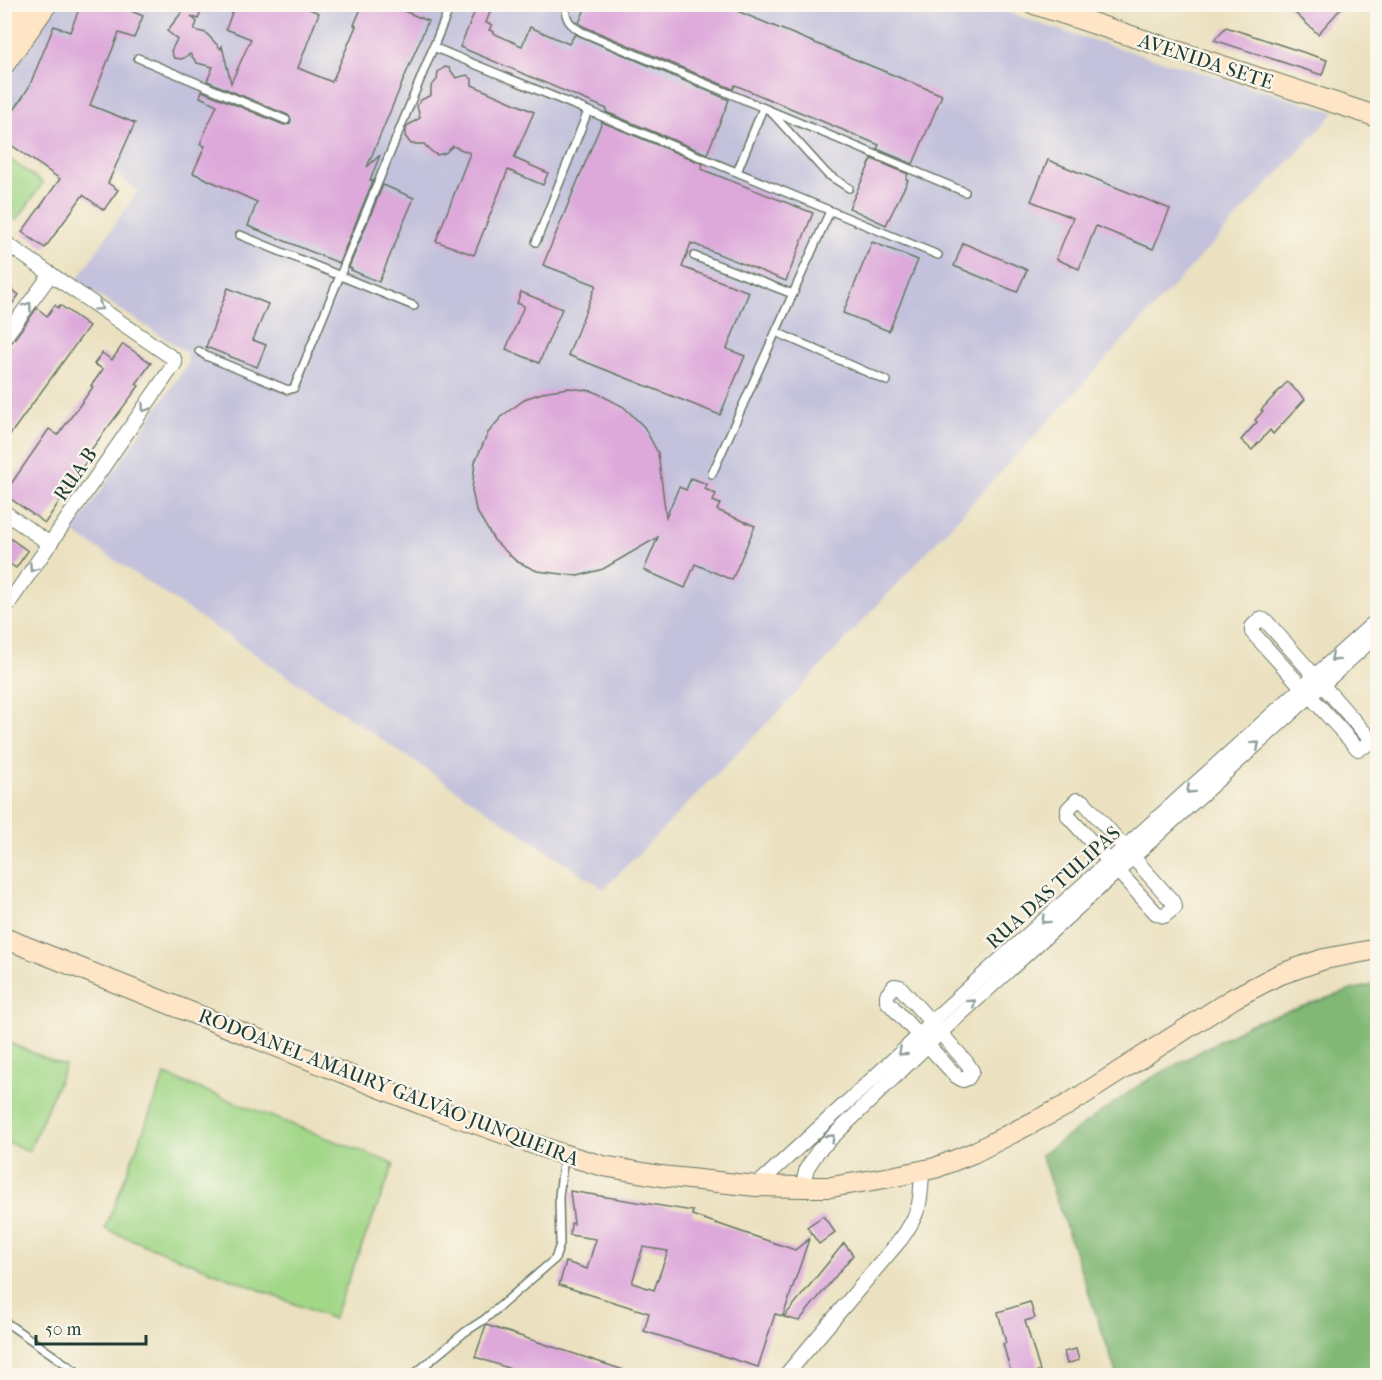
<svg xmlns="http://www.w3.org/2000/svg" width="1382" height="1380" viewBox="0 0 1382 1380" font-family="'IM FELL French Canon',serif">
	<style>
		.industrial { fill: #c3c1db }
		.green { fill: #a2d788; stroke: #608a5e; stroke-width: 1.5 }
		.forest { fill: #81b874; stroke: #507a54; stroke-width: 1.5 }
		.building { fill: #dda8da; fill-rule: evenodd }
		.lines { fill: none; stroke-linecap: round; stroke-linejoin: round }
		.lane-casing { stroke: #667665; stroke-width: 10 }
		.street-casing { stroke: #667665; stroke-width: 16 }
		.secondary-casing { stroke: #667665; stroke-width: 22 }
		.lane { stroke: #fff; stroke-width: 7 }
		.street { stroke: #fff; stroke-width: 14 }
		.secondary { stroke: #fde5c5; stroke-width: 20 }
		.oneway { stroke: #8f9e9a }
		.labels { text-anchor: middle; stroke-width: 4.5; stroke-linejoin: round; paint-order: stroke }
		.street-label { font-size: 20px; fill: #1f3d34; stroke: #fbf7ec }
	</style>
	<rect width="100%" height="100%" fill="#fbf7ec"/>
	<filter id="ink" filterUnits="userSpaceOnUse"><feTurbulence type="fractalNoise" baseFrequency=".0167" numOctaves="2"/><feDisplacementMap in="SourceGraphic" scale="12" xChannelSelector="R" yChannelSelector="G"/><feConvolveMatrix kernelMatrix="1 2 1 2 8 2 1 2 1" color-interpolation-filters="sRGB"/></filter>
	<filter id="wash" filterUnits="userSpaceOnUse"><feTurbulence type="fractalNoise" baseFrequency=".008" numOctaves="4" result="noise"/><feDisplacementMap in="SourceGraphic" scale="24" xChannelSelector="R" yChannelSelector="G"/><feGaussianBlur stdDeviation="1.35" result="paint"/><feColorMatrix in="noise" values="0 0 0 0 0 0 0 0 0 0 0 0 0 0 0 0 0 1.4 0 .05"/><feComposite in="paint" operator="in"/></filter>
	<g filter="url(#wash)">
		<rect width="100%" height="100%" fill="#ebe1c0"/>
		<polygon class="industrial" points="983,4 1065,32 1335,112 782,708 604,889 73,532 188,363 186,352 76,281 138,191 117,175 111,183 5,108 5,65 47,5"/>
		<g class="green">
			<polygon points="5,156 43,183 17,220 5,211"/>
			<polygon points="4,1041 65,1066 29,1151 5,1141"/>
			<polygon points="165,1075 394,1164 333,1319 105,1229"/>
		</g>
		<polygon class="forest" points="1377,984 1377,1375 1117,1375 1041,1155 1141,1084 1250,1024 1351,990"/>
		<g id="blocks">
			<g class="building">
				<polygon points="81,4 114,4 143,16 134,38 119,33 90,105 135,123 108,183 118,190 104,210 83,195 45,248 22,232 60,179 4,140 4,110 11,115 29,87 54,26 70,32"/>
				<polygon points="164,4 204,4 198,19 191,16 197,22 194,30 206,33 221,49 222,46 231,83 251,39 226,29 235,4 297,4 319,13 298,68 332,82 356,26 354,25 363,4 387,4 428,21 367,167 380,155 370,180 373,181 339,263 248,226 257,202 193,173 205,146 200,144 217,105 200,97 202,91 284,125 290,124 291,119 288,115 207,81 213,67 197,63 190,54 182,59 174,58 171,51 177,39 167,31 182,12"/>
				<polygon points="478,4 493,4 486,23 492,25 489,30 494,32 493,33 522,46 530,27 569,44 575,34 729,100 707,154 606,112 607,109 460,47"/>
				<polygon points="587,4 720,4 942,95 913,164 877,149 879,145 735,85 733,89 585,27 579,23"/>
				<polygon points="1285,4 1345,4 1318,34"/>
				<polygon points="1226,27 1327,60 1322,75 1214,40"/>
				<polygon points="445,67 449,68 456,78 467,75 472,79 472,85 534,112 514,158 548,173 543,185 508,170 474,255 436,241 470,153 453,146 445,153 437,155 432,152 424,144 411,144 405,136 407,126 420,118 417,106 421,100 431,95 431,86 437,80 438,72"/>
				<polygon points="602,122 703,164 701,169 813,213 786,281 691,243 682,267 749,292 727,349 745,356 720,415 568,355 596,285 543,265"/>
				<polygon points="872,159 908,174 906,179 908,180 886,225 849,208"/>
				<polygon points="1048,160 1170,209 1153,249 1096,226 1079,269 1056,259 1073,218 1031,201"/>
				<polygon points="383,185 414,198 379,282 351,270 352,269 349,267"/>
				<polygon points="872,242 918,260 889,331 843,313"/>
				<polygon points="963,243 1027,270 1017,292 954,266"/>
				<polygon points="4,284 19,295 4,315"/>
				<polygon points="228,288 268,304 253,340 266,345 257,367 206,347"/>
				<polygon points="521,292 562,309 539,363 506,349 524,306 517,303"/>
				<polygon points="55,305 58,308 60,305 89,326 4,443 4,353 37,308 47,316"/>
				<polygon points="123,344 151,363 136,384 139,386 87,455 90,456 45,523 4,494 49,429 58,435 93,387 91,386 103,369 94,364 102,353 112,360"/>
				<polygon points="1287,382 1305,399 1273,434 1270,430 1252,450 1241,440 1257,422 1255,420 1263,411 1261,410"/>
				<polygon points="569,388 593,391 624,407 644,427 658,453 666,517 679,487 686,490 691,478 707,484 705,489 716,494 713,501 720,504 717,510 755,526 732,580 695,564 685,588 644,570 658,537 603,569 578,576 537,571 516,561 494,540 476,510 472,490 475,462 488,433 502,416 527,398 548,391"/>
				<polygon points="4,534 28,551 16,568 4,560"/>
				<path d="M 570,1191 L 693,1211 L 692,1215 L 795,1250 L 809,1239 L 783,1316 L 775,1314 L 758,1367 L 644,1331 L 649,1313 L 559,1285 L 566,1262 L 587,1269 L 596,1239 L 570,1235 L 571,1223 L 574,1224 ZM 643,1247 L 668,1251 L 654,1290 L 632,1283 Z"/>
				<polygon points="823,1216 835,1232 819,1244 807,1227"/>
				<polygon points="844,1243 853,1255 799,1321 784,1317"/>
				<polygon points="1030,1302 1035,1318 1025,1321 1040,1371 1025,1376 1012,1376 1003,1344 1006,1343 998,1312"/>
				<polygon points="486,1325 633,1373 633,1376 532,1376 475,1357"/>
				<polygon points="1076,1349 1079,1360 1067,1364 1064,1352"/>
			</g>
		</g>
	</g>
	<g filter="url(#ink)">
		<use href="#blocks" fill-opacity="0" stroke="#667665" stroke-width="1.5"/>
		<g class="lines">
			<defs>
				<g id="lane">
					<path d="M 566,4 C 564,19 570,25 582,32 L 965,192"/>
					<polyline points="433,47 938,255"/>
					<polyline points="138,58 286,120"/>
					<polyline points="772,113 827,174 849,188"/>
					<polyline points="737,172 763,108"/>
					<polyline points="240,235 414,306"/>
					<polyline points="536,242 588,111"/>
					<polyline points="694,256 793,294"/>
					<polyline points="776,332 887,381"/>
					<polyline points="199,351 206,356 288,390 294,388 451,4"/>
					<polyline points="712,474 830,211"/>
					<polyline points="4,1321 83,1376"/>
					<polyline points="412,1376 465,1332 485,1319 555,1259 560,1244 559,1196 564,1157"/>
				</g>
				<g id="street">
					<polyline points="4,242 174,359 175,363 4,610"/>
					<polyline points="4,338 51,274"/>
					<polyline points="4,512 50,544"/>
					<polygon points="1260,619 1266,621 1364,732 1370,739 1367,745 1358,749 1252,632 1252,627"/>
					<polygon points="1077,800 1084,802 1172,901 1175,907 1164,916 1156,913 1068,816 1068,809"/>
					<polygon points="894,986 900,987 967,1063 972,1071 968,1078 963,1080 956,1076 887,1001 887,995"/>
					<polyline points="756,1186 919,1036 931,1022 1378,619"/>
					<polyline points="802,1187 807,1168 818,1151 941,1032 1378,634"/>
					<path d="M 785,1376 L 901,1239 C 920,1213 921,1202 922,1170"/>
				</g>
				<g id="secondary">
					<polyline points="1034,4 1378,117"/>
					<polyline points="4,36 27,4"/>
					<polyline points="4,65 47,4"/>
					<polyline points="4,938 421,1104 559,1153 603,1166 661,1176 756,1186 802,1187 831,1187 891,1177 935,1168 973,1153 1067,1105 1234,998 1278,975 1324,959 1378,949"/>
				</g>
			</defs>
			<use href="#lane" class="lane-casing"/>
			<use href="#street" class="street-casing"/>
			<use href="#secondary" class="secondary-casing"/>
			<use href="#lane" class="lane"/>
			<use href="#street" class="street"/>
			<use href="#secondary" class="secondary"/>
		</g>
		<defs><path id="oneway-chevron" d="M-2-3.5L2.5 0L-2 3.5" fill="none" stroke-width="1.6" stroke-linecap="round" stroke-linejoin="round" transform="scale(1.5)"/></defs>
		<g class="oneway">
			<use href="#oneway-chevron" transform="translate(28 306) rotate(-54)"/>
			<use href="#oneway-chevron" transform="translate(99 307) rotate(35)"/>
			<use href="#oneway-chevron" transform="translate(145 408) rotate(125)"/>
			<use href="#oneway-chevron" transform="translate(33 568) rotate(125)"/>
			<use href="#oneway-chevron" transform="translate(1334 658) rotate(138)"/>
			<use href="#oneway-chevron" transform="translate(1256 745) rotate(-42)"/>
			<use href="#oneway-chevron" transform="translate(1190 790) rotate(138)"/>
			<use href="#oneway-chevron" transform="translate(1045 920) rotate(138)"/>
			<use href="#oneway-chevron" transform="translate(972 1003) rotate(-42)"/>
			<use href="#oneway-chevron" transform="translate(902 1052) rotate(138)"/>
			<use href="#oneway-chevron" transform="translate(831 1138) rotate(-44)"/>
		</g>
	</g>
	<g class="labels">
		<g class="street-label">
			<text transform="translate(1206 61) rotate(18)" y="7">AVENIDA SETE</text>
			<text transform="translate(75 474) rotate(-55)" y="7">RUA B</text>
			<text transform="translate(1053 887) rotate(-42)" y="7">RUA DAS TULIPAS</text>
			<text transform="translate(389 1087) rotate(21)" y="7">RODOANEL AMAURY GALVÃO JUNQUEIRA</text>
		</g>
	</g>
	<rect width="1382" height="1380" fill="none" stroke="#fbf7ec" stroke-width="24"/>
	<path d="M36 1335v9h110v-9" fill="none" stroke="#1f3d34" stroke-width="3"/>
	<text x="45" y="1335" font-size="18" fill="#1f3d34" stroke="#fbf7ec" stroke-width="4.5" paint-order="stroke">50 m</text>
</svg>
